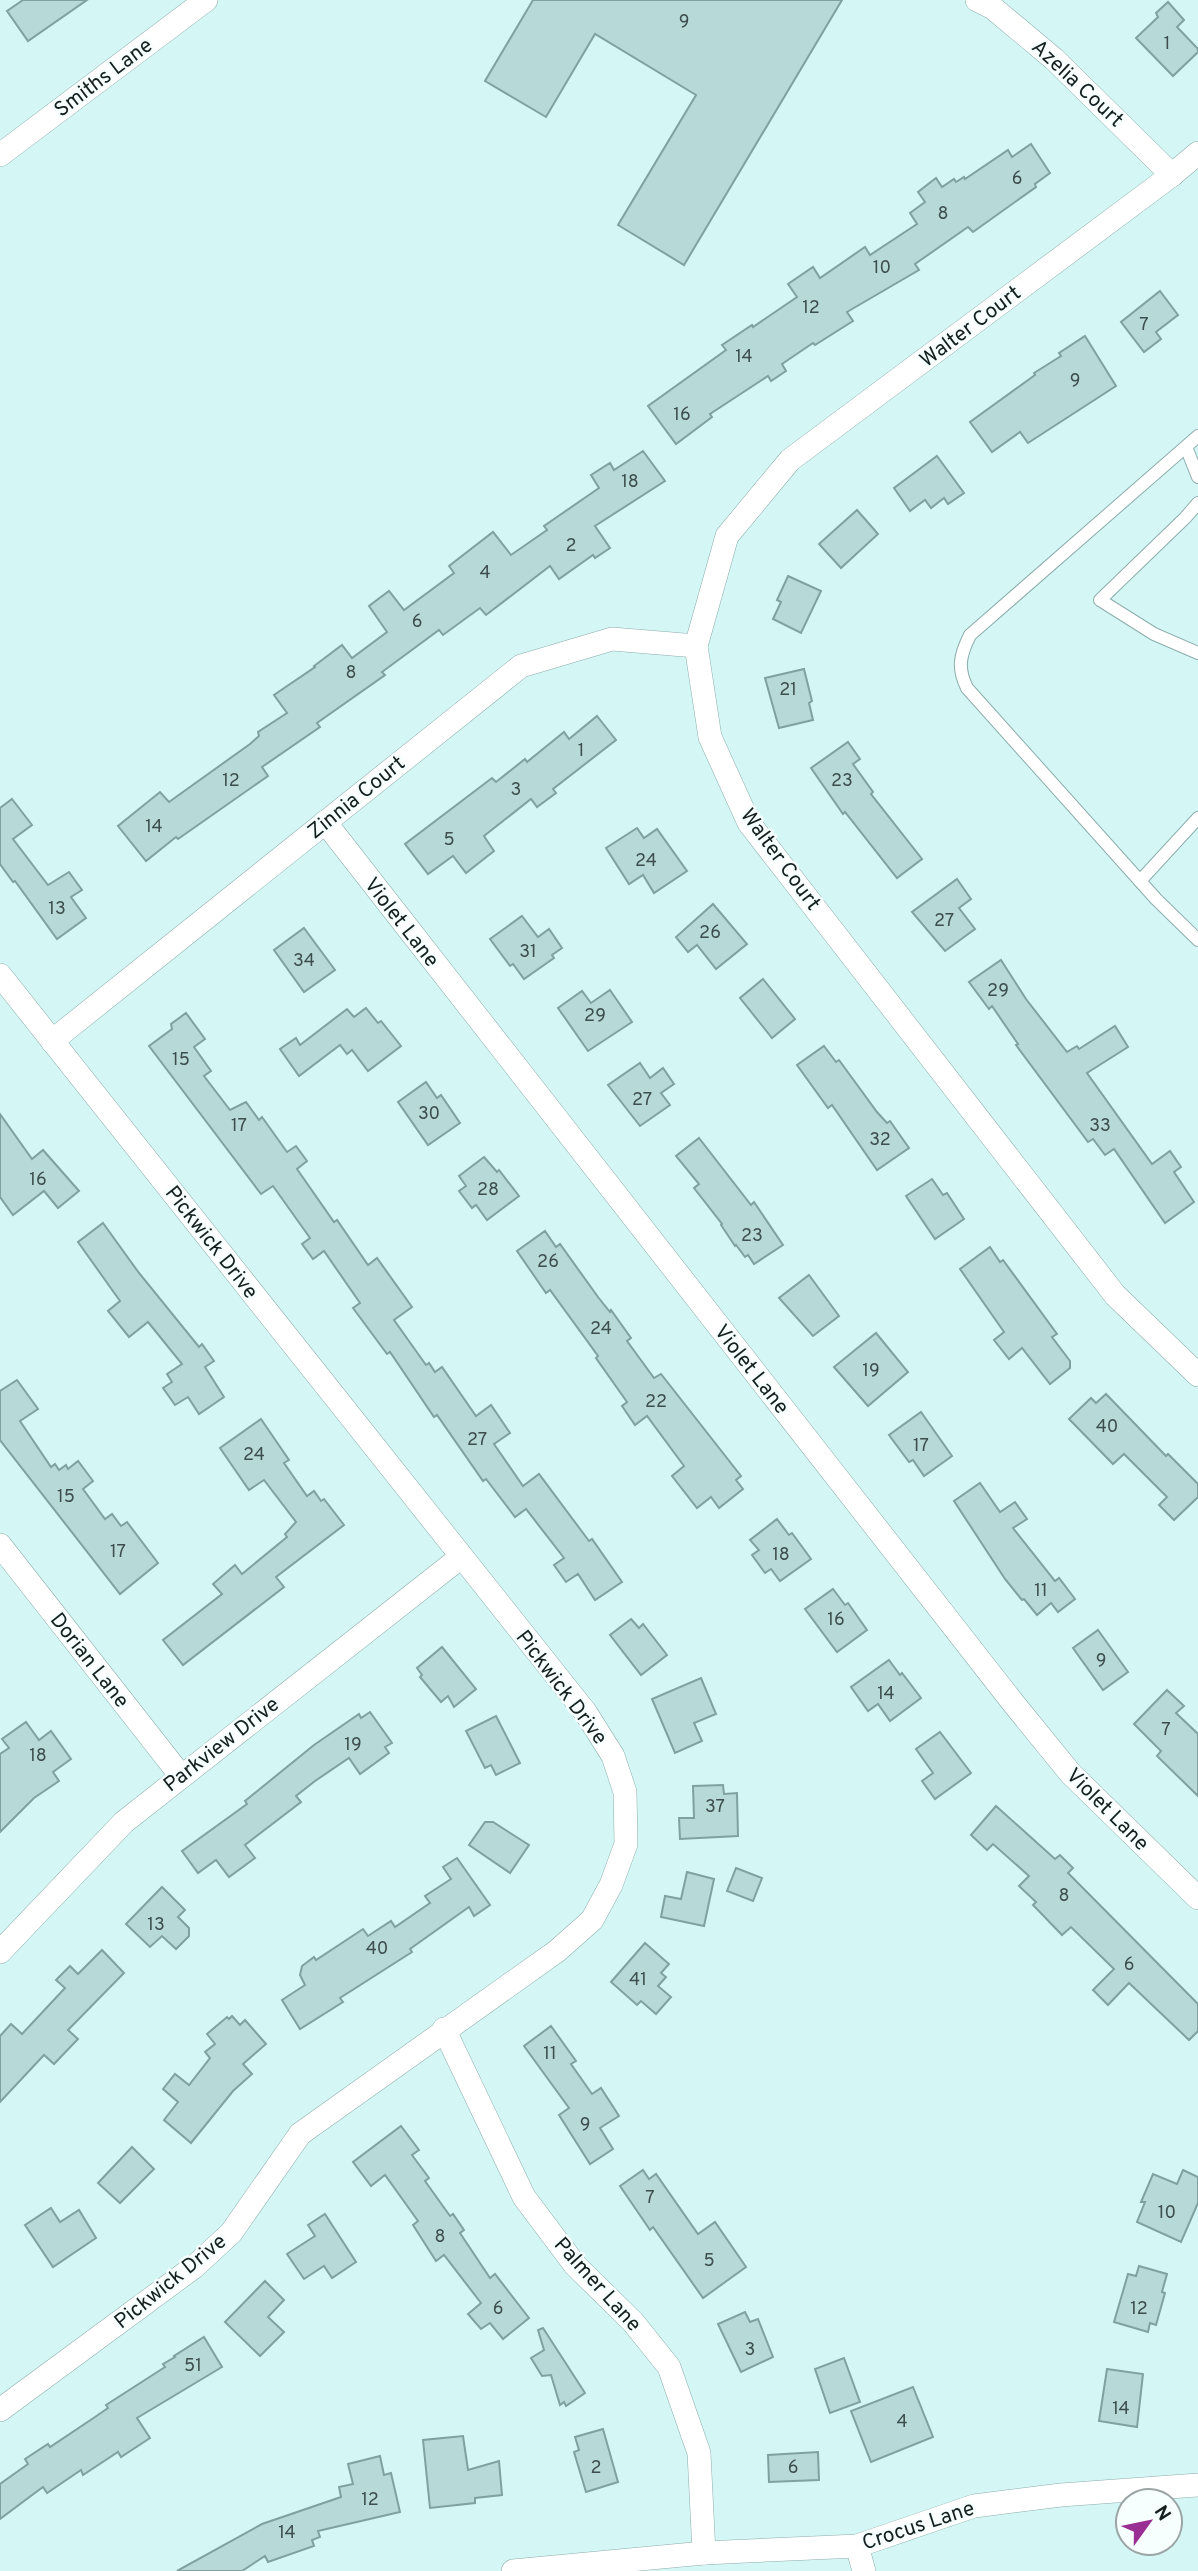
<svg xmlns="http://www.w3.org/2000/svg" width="1198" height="2571" viewBox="0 0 1198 2571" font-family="Overpass,sans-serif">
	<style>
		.building { fill: #b7d9d7; stroke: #80a19f; stroke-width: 2 }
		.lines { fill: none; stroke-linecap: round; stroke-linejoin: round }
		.lane-casing { stroke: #8cadac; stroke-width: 14 }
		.street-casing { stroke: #8cadac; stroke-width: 24 }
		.lane { stroke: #fff; stroke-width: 12 }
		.street { stroke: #fff; stroke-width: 23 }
		.labels { text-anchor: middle; stroke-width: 5; stroke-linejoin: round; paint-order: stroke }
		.number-label { font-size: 18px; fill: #3c4e4d }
		.street-label { font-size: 21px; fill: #13201f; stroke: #f7fefe }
	</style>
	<rect width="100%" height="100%" fill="#d4f7f6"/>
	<g class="building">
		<polygon points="23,0 87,0 28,41 7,11"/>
		<polygon points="533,0 842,0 684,265 618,225 696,95 595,34 546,117 485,81"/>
		<polygon points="1168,2 1184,20 1177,27 1198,49 1198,52 1173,76 1136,38 1158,17 1156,13"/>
		<polygon points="1031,144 1050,173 1035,184 1036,187 973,232 968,227 915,264 919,270 847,312 853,321 815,345 813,343 782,364 786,371 771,381 768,376 710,414 712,417 676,444 648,406 726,350 722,345 752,325 753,327 797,297 788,284 813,267 820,278 865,247 870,255 917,224 910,213 925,202 918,192 936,178 942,187 954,179 956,182 964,177 965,179 1008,150 1012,157"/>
		<polygon points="1160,291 1178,315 1156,332 1161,339 1144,352 1121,322"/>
		<polygon points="1085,336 1116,386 1028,443 1020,432 992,452 970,422 1035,375 1034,373 1061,356 1059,353"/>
		<polygon points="643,451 665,481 595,526 610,548 595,558 593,555 559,579 550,566 486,615 480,608 443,635 439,630 382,672 385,675 317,723 320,727 262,767 268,776 178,839 176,837 146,861 118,826 160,792 169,802 250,744 259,736 258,732 287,713 274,695 315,667 314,666 342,645 352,658 387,632 369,606 389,591 404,610 454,573 449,566 493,532 511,555 547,530 544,526 599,488 591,475 610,463 614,470"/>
		<polygon points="937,456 964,493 948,504 944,498 931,508 925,500 910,511 894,488"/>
		<polygon points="857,510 878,534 841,568 819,544"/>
		<polygon points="788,576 821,591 801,633 773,619 781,602 777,600"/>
		<polygon points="804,669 812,701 809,703 813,720 779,728 765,678"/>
		<polygon points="597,716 616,740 553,789 556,793 537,807 531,799 484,836 494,851 466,873 453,856 428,874 405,844 492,778 496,782 525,759 527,762 564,732 569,739"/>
		<polygon points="848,742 860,759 853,764 873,792 871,794 922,859 897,878 845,812 843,814 811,768"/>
		<polygon points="12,799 32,825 13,839 48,885 69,872 82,890 71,897 86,918 57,939 15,881 13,882 0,864 0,808"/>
		<polygon points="637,828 644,838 657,829 687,871 654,893 643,875 629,884 606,848"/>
		<polygon points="957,879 971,899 959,908 975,929 945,951 912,912"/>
		<polygon points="713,904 747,944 716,969 697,945 688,952 676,937"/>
		<polygon points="522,916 538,937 549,929 562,948 552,955 554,958 524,979 513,964 510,966 490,939"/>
		<polygon points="304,928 335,970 304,992 274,950"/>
		<polygon points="1001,960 1026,999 1067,1052 1077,1046 1079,1049 1115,1026 1128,1047 1087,1073 1152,1164 1170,1151 1181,1167 1174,1172 1194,1202 1165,1223 1114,1149 1105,1155 1093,1139 1088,1142 1016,1045 1018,1044 992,1006 989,1009 969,982"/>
		<polygon points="763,979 795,1019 772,1038 740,998"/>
		<polygon points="610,990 632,1022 588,1051 558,1008 582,991 591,1003"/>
		<polygon points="366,1008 378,1023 381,1021 401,1046 368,1071 352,1050 347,1054 340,1045 299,1076 280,1049 296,1038 300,1045 347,1009 354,1017"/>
		<polygon points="186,1013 205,1039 194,1047 211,1071 204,1076 230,1110 246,1102 259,1120 262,1117 287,1152 296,1146 307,1161 297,1169 334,1222 337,1220 368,1265 377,1258 412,1307 394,1320 426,1365 429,1363 435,1372 442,1367 476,1416 491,1405 510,1433 494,1444 523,1486 539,1474 589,1541 592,1539 622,1582 595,1600 578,1574 566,1582 554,1565 564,1558 526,1509 515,1517 486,1479 483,1481 437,1415 434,1417 390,1352 387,1354 353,1308 360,1303 324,1251 313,1259 302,1244 310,1238 273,1186 261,1194 149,1046 172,1029 171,1024"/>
		<polygon points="824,1046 836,1062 839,1060 877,1112 887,1123 890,1121 909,1148 877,1170 832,1105 828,1108 797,1065"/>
		<polygon points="640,1063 650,1078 663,1068 674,1084 661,1093 670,1105 640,1126 608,1085"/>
		<polygon points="426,1082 437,1098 441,1095 460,1123 428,1145 398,1102"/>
		<polygon points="0,1114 32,1159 43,1150 79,1191 58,1208 44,1191 13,1215 0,1197"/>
		<polygon points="699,1138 751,1205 754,1202 783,1245 754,1264 748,1255 745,1257 736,1245 735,1246 721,1225 722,1224 694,1188 699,1184 676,1156"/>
		<polygon points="484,1157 497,1172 499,1170 519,1196 487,1220 476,1205 472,1208 459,1191 466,1186 459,1176"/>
		<polygon points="932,1179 943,1195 947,1193 964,1219 935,1239 906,1196"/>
		<polygon points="103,1223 139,1273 199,1347 202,1344 214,1361 205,1367 224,1397 199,1414 188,1397 175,1405 163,1388 172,1382 167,1374 182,1364 148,1322 129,1337 108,1311 120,1301 78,1242"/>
		<polygon points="545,1231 556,1247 560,1244 598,1297 610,1312 611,1310 631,1338 627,1341 654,1378 661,1374 741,1476 736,1480 743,1489 719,1508 711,1497 697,1508 672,1476 684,1466 647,1416 635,1425 622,1406 627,1402 596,1358 598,1356 550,1290 546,1293 517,1251"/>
		<polygon points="990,1247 1000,1262 1003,1260 1057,1334 1052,1337 1070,1361 1070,1368 1050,1384 1022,1348 1009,1359 994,1340 1004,1332 960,1269"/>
		<polygon points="809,1275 839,1316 813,1336 779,1298"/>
		<polygon points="876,1333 908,1372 868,1406 834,1367"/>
		<polygon points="17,1380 38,1409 20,1421 51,1467 55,1464 59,1470 66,1465 68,1469 78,1461 93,1481 83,1489 105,1519 112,1514 121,1526 127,1522 158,1563 120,1594 0,1440 0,1391"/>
		<polygon points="1106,1394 1166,1456 1168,1454 1198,1484 1198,1497 1174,1520 1159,1505 1167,1497 1124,1454 1113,1464 1069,1419 1091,1398 1096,1403"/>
		<polygon points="921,1412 952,1456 924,1476 913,1460 909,1462 889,1435"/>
		<polygon points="261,1419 289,1460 284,1463 307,1496 314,1491 321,1501 324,1499 344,1525 276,1577 284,1587 183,1665 163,1640 222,1594 213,1584 235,1565 242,1574 287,1537 285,1534 296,1522 264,1480 249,1490 220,1448"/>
		<polygon points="980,1483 1000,1512 1015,1502 1027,1519 1013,1528 1055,1581 1059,1578 1075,1599 1058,1612 1051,1603 1037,1615 1024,1599 1022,1600 1005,1579 954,1501"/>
		<polygon points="777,1519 789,1535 792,1533 811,1559 780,1581 771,1569 765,1573 752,1555 759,1550 750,1540"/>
		<polygon points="833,1589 845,1605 848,1603 867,1630 837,1652 805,1609"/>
		<polygon points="631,1619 639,1628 643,1624 667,1655 641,1675 610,1635"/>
		<polygon points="1098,1630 1128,1672 1103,1690 1073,1648"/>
		<polygon points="442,1647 476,1689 454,1707 448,1696 441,1702 420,1677 422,1675 417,1668"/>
		<polygon points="889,1660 900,1675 902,1673 921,1698 890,1721 878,1704 868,1711 851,1687"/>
		<polygon points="701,1678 716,1714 694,1723 702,1741 675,1753 652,1699"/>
		<polygon points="1167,1690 1184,1706 1176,1713 1198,1734 1198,1796 1157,1756 1161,1751 1134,1724"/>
		<polygon points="370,1712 392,1743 385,1747 389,1753 360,1774 349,1758 315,1781 296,1796 301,1802 245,1845 255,1858 229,1877 216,1860 198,1873 182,1851 247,1804 245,1801 314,1745 359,1714 361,1718"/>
		<polygon points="496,1716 520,1763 496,1775 491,1765 485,1768 466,1731"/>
		<polygon points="26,1722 39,1740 51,1731 71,1759 53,1772 59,1781 34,1798 0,1832 0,1754 9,1748 2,1739"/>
		<polygon points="940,1732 971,1773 935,1799 922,1781 933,1773 916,1749"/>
		<polygon points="723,1785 724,1794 737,1793 738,1836 680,1839 679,1818 694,1818 693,1786"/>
		<polygon points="996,1806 1055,1859 1060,1855 1073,1868 1068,1873 1198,2004 1198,2031 1189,2040 1129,1983 1108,2005 1093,1990 1114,1969 1071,1927 1062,1935 1033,1905 1036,1902 1019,1886 1029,1876 993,1844 987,1850 971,1835"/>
		<polygon points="485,1822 493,1822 529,1845 510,1873 469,1845"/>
		<polygon points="457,1858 490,1905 474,1916 469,1907 410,1949 412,1952 340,1998 343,2002 300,2029 282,2000 305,1985 300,1975 302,1966 314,1957 316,1960 363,1929 368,1936 391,1921 395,1927 430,1903 425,1896 451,1879 443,1867"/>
		<polygon points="736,1868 762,1878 753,1901 727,1891"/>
		<polygon points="687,1872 714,1879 704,1926 661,1917 665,1896 681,1899"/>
		<polygon points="162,1887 185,1910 178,1917 189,1928 189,1936 176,1949 162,1936 150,1947 126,1924"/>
		<polygon points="645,1943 669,1964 661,1973 666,1977 658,1986 671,1997 656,2014 641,2001 637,2005 611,1982"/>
		<polygon points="102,1950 124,1973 68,2030 78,2039 54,2064 44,2055 0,2102 0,2036 11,2024 22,2034 65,1988 56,1980 70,1966 78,1974"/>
		<polygon points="232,2016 240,2025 245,2020 266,2044 243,2064 252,2074 233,2091 191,2143 164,2120 178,2102 163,2089 175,2074 189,2085 210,2058 205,2052 215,2044 207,2034 227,2017 229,2019"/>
		<polygon points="551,2026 576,2061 571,2064 592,2094 601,2088 619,2116 600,2128 613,2149 590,2164 559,2115 569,2108 524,2046"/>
		<polygon points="401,2126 419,2150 412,2155 429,2178 425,2181 450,2216 453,2214 464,2230 460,2233 490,2278 495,2274 529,2318 503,2339 490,2323 481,2329 468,2314 481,2303 444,2255 436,2261 413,2225 418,2221 385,2175 371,2186 353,2162"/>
		<polygon points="132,2147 154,2169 120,2203 98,2183"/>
		<polygon points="643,2170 649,2179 656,2174 698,2234 715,2222 746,2267 703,2298 653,2227 650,2230 620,2186"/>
		<polygon points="1183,2170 1198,2177 1198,2203 1181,2242 1137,2222 1145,2202 1141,2202 1153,2174 1177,2184"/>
		<polygon points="51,2208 60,2222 79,2210 96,2238 53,2267 25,2225"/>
		<polygon points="325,2214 356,2262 332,2278 324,2266 304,2279 287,2254 315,2236 308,2225"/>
		<polygon points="1139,2266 1167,2274 1162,2292 1165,2293 1156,2325 1150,2323 1148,2332 1114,2322 1128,2274 1136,2276"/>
		<polygon points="265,2281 284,2300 268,2317 284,2332 260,2356 225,2322"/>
		<polygon points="745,2312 750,2322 758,2319 773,2357 741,2372 718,2324"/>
		<polygon points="543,2328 585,2393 566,2406 564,2402 560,2405 551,2375 542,2376 531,2358 544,2350 538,2330"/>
		<polygon points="204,2337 222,2367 137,2418 150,2438 121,2457 118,2452 83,2475 81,2470 47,2493 43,2487 0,2519 0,2484 28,2464 25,2459 48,2444 50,2447 95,2417 108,2408 106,2405 165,2367 163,2364 175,2357 174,2356"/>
		<polygon points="844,2358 860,2402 830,2413 815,2369"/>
		<polygon points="1107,2369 1143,2374 1137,2427 1099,2421"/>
		<polygon points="913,2387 933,2437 871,2462 851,2411"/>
		<polygon points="603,2429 618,2482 586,2492 574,2452 579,2450 575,2437"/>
		<polygon points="463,2436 468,2470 499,2461 502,2495 475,2498 475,2503 430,2508 423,2440"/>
		<polygon points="818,2452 819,2480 769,2482 768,2455"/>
		<polygon points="380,2456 384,2475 391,2473 400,2512 318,2531 320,2537 312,2540 314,2546 268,2562 265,2556 242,2571 177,2571 262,2524 341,2497 339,2487 353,2484 348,2464"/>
	</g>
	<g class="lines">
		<defs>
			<g id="lane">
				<path d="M 1198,436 L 970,635 C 960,655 957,668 967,688 L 1156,899 L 1198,940"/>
				<polyline points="1186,447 1198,477"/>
				<polyline points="1198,503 1185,518 1100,600 1154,634 1198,653"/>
				<polyline points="1140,881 1198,818"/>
			</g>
			<g id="street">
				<polyline points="977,0 993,8 1054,59 1172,175"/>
				<polyline points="1198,153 1172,175 790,460 727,536 696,646 710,737 749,823 1115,1295 1198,1375"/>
				<polyline points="0,155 206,0"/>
				<polyline points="325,822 1014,1704 1071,1774 1198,1898"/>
				<polyline points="0,975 586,1713 613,1756 625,1792 626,1844 611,1885 592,1920 557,1951 300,2134 231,2233 194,2267 0,2410"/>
				<polyline points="52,1041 521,666 612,639 696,646"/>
				<polyline points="0,1545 181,1776"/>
				<polyline points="0,1952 124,1822 461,1557"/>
				<polyline points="444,2029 524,2197 575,2265 633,2322 669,2367 699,2453 704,2553"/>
				<polyline points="857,2546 864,2571"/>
				<polyline points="513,2571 704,2553 857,2546 974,2506 1061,2495 1198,2485"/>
			</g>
		</defs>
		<use href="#lane" class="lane-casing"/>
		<use href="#street" class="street-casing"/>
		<use href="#lane" class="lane"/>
		<use href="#street" class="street"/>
	</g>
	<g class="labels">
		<g class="number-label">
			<text x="684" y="27">9</text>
			<text x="1167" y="49">1</text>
			<text x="1017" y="184">6</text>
			<text x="943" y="219">8</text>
			<text x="882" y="273">10</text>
			<text x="811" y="313">12</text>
			<text x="1144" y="330">7</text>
			<text x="744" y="362">14</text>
			<text x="1075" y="386">9</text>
			<text x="682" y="420">16</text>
			<text x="630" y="487">18</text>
			<text x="571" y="551">2</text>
			<text x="485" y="578">4</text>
			<text x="417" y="627">6</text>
			<text x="351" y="678">8</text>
			<text x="788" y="695">21</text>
			<text x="581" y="756">1</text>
			<text x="231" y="786">12</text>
			<text x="842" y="786">23</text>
			<text x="516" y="795">3</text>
			<text x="154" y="832">14</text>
			<text x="449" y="845">5</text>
			<text x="646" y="866">24</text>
			<text x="57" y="914">13</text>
			<text x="944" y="926">27</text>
			<text x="710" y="938">26</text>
			<text x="528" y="957">31</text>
			<text x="304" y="966">34</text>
			<text x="998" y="996">29</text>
			<text x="595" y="1021">29</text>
			<text x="181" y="1065">15</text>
			<text x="642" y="1105">27</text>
			<text x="429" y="1119">30</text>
			<text x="239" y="1131">17</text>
			<text x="1100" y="1131">33</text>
			<text x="880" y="1145">32</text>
			<text x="38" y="1185">16</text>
			<text x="488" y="1195">28</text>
			<text x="752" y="1241">23</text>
			<text x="548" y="1267">26</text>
			<text x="601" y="1334">24</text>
			<text x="871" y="1376">19</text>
			<text x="656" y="1407">22</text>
			<text x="1107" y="1432">40</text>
			<text x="477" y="1445">27</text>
			<text x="921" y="1451">17</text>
			<text x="254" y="1460">24</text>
			<text x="66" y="1502">15</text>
			<text x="118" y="1557">17</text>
			<text x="781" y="1560">18</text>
			<text x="1041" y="1596">11</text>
			<text x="836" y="1625">16</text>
			<text x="1101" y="1666">9</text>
			<text x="886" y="1699">14</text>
			<text x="1166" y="1735">7</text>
			<text x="353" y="1750">19</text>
			<text x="38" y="1761">18</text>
			<text x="715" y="1812">37</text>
			<text x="1064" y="1901">8</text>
			<text x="156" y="1930">13</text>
			<text x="377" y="1954">40</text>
			<text x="1129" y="1970">6</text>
			<text x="638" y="1985">41</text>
			<text x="550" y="2059">11</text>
			<text x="585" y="2130">9</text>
			<text x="650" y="2203">7</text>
			<text x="1167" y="2218">10</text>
			<text x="440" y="2242">8</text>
			<text x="709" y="2266">5</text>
			<text x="498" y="2314">6</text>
			<text x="1139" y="2314">12</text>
			<text x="750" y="2355">3</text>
			<text x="193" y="2371">51</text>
			<text x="1121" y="2414">14</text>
			<text x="902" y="2427">4</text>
			<text x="596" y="2473">2</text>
			<text x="793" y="2473">6</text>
			<text x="370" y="2505">12</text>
			<text x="287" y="2538">14</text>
		</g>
		<g class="street-label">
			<text transform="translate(103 77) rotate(-37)" y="7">Smiths Lane</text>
			<text transform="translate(1078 83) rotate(43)" y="7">Azelia Court</text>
			<text transform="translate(970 326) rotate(-37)" y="7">Walter Court</text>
			<text transform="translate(356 797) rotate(-39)" y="7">Zinnia Court</text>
			<text transform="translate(781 859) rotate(54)" y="7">Walter Court</text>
			<text transform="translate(402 922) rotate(52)" y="7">Violet Lane</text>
			<text transform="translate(212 1242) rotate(52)" y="7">Pickwick Drive</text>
			<text transform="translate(752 1369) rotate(52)" y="7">Violet Lane</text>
			<text transform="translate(90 1660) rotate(52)" y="7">Dorian Lane</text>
			<text transform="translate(562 1687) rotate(53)" y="7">Pickwick Drive</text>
			<text transform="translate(221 1744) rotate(-38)" y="7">Parkview Drive</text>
			<text transform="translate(1108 1809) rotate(45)" y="7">Violet Lane</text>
			<text transform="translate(170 2281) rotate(-39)" y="7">Pickwick Drive</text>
			<text transform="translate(598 2284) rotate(48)" y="7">Palmer Lane</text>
			<text transform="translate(918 2525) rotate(-18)" y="7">Crocus Lane</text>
		</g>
	</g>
	<g transform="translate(1149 2522) rotate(57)"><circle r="33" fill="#f7fefe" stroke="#9ca5a5" stroke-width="2"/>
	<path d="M0-5L12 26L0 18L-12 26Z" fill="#992f92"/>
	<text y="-10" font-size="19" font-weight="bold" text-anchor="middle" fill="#13201f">N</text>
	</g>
</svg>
